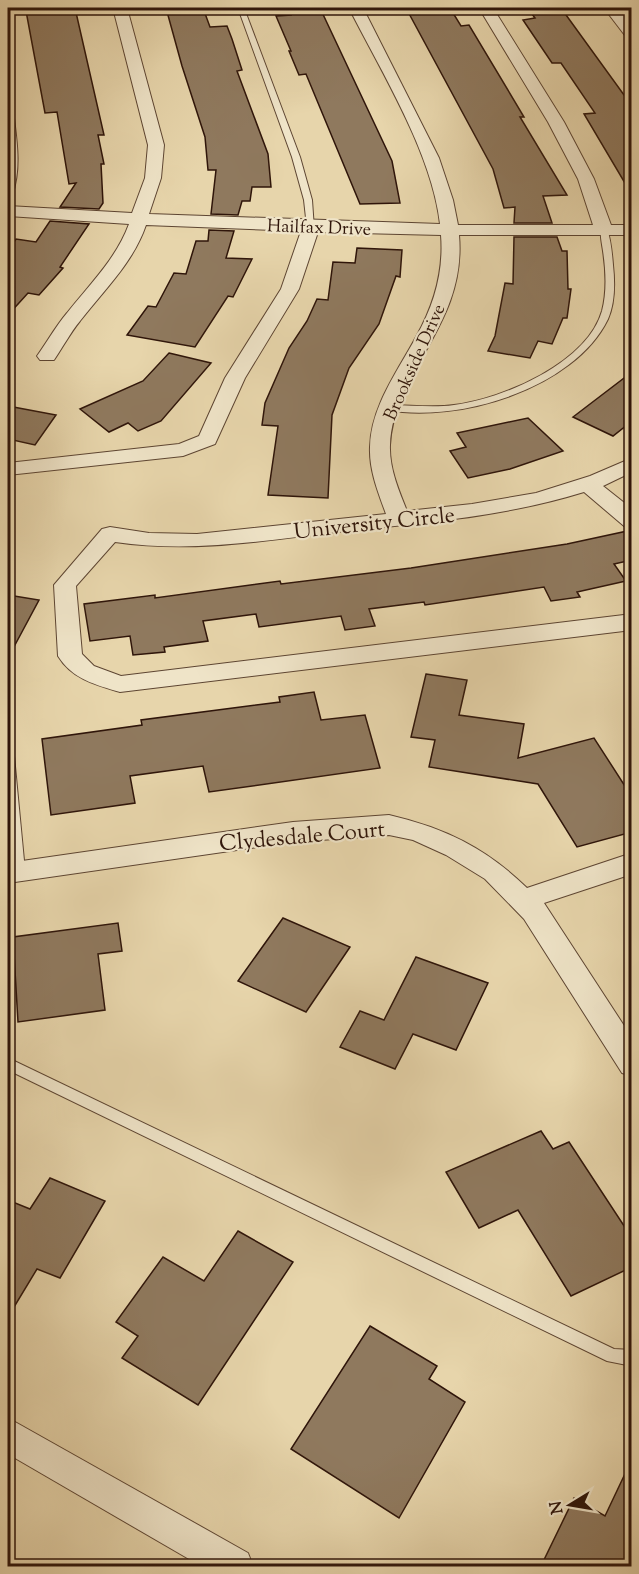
<svg xmlns="http://www.w3.org/2000/svg" width="639" height="1574" viewBox="0 0 639 1574" font-family="'Sorts Mill Goudy',serif">
	<style>
		.building { fill: #8f795e; stroke: #2f150a; stroke-width: 1.5 }
		.lines { fill: none; stroke-linecap: round; stroke-linejoin: round }
		.lane-casing { stroke: #5d4532; stroke-width: 2 }
		.street-casing { stroke: #5d4532; stroke-width: 2 }
		.lane { fill: #efe4c8; fill-rule: evenodd }
		.street { fill: #efe4c8; fill-rule: evenodd }
		.labels { text-anchor: middle; stroke-width: 4.5; stroke-linejoin: round; paint-order: stroke }
		.far-street-label { font-size: 18px; fill: #2f150a; stroke: #efe4c8 }
		.street-label { font-size: 22px; fill: #2f150a; stroke: #efe4c8 }
	</style>
	<rect width="100%" height="100%" fill="#e7d5ab"/>
	<filter id="stains"><feTurbulence type="fractalNoise" baseFrequency=".00333" numOctaves="4"/><feColorMatrix values="0 0 0 0 .2 0 0 0 0 .09 0 0 0 0 .02 0 0 0 .5 -.17"/></filter>
	<radialGradient id="worn" r=".72"><stop offset=".6" stop-color="#630" stop-opacity="0"/><stop offset="1" stop-color="#630" stop-opacity=".3"/></radialGradient>
	<g class="building">
		<polygon points="28,8 75,8 104,135 98,135 104,164 101,164 103,203 99,209 60,207 76,183 69,184 57,112 45,113 26,11 29,11"/>
		<polygon points="166,8 203,8 210,27 227,26 232,39 242,70 237,71 268,154 271,187 252,187 250,201 242,201 238,215 211,214 216,170 208,170 205,137 182,66"/>
		<polygon points="288,8 320,8 392,161 400,203 360,204 306,74 299,75 289,51 291,51 276,16 291,15"/>
		<polygon points="406,8 450,8 461,26 469,25 524,117 520,117 567,195 543,196 552,223 514,223 515,207 504,208 493,169"/>
		<polygon points="561,8 632,106 632,195 584,114 595,113 561,63 552,63 523,20 535,18 529,10"/>
		<polygon points="50,221 89,224 60,267 63,268 39,295 28,293 8,315 8,251 16,239 36,242"/>
		<polygon points="209,230 234,231 226,258 252,259 233,297 228,296 195,347 127,335 148,306 156,307 174,273 186,274 196,241 208,241"/>
		<polygon points="514,237 557,237 562,251 567,251 568,289 571,289 567,318 563,318 552,344 538,341 530,358 488,351 495,336 505,283 513,284"/>
		<polygon points="357,248 402,250 400,277 396,276 379,324 349,368 332,415 328,498 268,495 278,426 262,425 265,403 289,348 307,321 317,299 328,300 333,262 355,263"/>
		<polygon points="169,353 211,363 161,421 138,431 128,423 109,432 80,409 143,381"/>
		<polygon points="632,372 632,421 613,436 573,417"/>
		<polygon points="8,406 56,415 35,445 8,439"/>
		<polygon points="528,418 563,451 510,469 468,478 450,451 466,447 457,433"/>
		<polygon points="632,530 632,560 614,564 626,581 577,592 580,597 551,601 544,587 425,605 424,602 369,609 375,626 345,630 341,616 259,627 256,614 203,621 208,641 164,647 165,652 133,655 130,636 90,641 84,604 155,595 155,598 280,581 281,584 411,568 567,544"/>
		<polygon points="8,595 39,600 8,658"/>
		<polygon points="426,674 467,680 459,715 524,724 518,758 594,738 632,797 632,832 577,847 538,784 429,767 435,740 411,737"/>
		<polygon points="314,692 321,720 365,715 380,768 209,792 203,766 130,776 135,803 51,815 42,739 142,725 141,720 280,702 279,697"/>
		<polygon points="283,918 350,947 306,1012 238,981"/>
		<polygon points="118,923 122,951 98,954 105,1010 18,1022 13,937"/>
		<polygon points="416,957 488,983 456,1050 413,1034 395,1069 340,1047 360,1011 384,1020"/>
		<polygon points="541,1131 553,1149 569,1142 632,1238 632,1267 571,1296 518,1210 479,1228 446,1172"/>
		<polygon points="50,1178 105,1201 60,1278 37,1269 8,1317 8,1200 30,1209"/>
		<polygon points="238,1231 293,1262 198,1405 122,1358 138,1336 116,1322 163,1257 204,1281"/>
		<polygon points="370,1326 437,1366 429,1379 465,1402 399,1518 291,1449"/>
		<polygon points="632,1459 632,1566 541,1566 574,1498 605,1516"/>
	</g>
	<g class="lines">
		<defs>
			<g id="lane">
				<polygon points="238,8 244,8 300,157 312,200 314,229 307,227 304,200 292,157"/>
				<path d="M 8,99 L 12,101 C 15,133 23,164 12,196 L 8,198 L 10,161 L 8,130 Z"/>
				<path d="M 601,229 L 607,229 C 611,240 612,253 613,265 C 615,283 615,303 608,319 C 574,389 458,423 387,410 L 385,408 L 390,405 C 411,405 433,408 454,405 C 503,399 587,363 602,311 C 607,292 606,271 603,251 C 602,244 600,236 601,229 Z"/>
				<polygon points="8,752 14,756 25,871 23,874 15,874 13,871 8,814"/>
				<polygon points="8,1058 614,1349 632,1350 632,1366 607,1361 8,1070"/>
			</g>
			<g id="street">
				<path d="M 113,8 L 127,8 L 164,145 L 161,178 L 149,214 L 440,224 C 432,153 382,73 349,8 L 363,8 L 439,158 L 453,200 L 458,225 L 593,225 L 578,179 L 548,122 L 479,8 L 493,8 L 564,122 L 594,179 L 611,225 L 632,225 L 632,235 L 459,235 C 467,325 394,369 390,445 C 389,468 399,491 407,511 L 472,504 L 536,493 L 590,476 L 632,458 L 632,472 L 603,486 L 632,509 L 632,528 L 624,526 L 584,492 C 504,517 421,523 337,532 C 262,541 191,553 115,542 L 76,586 L 82,654 L 94,666 L 121,676 L 632,614 L 632,630 L 120,692 C 96,685 72,679 58,656 L 54,585 L 102,529 L 110,527 L 149,533 L 197,534 L 386,514 C 378,492 369,470 370,447 C 371,406 398,371 416,337 C 434,305 444,272 441,235 L 318,232 L 299,289 L 245,378 L 215,444 L 183,456 L 8,475 L 8,463 L 179,444 L 199,436 L 225,378 L 281,289 L 301,231 L 146,225 C 133,263 104,290 80,321 C 70,333 63,347 54,360 L 40,360 L 37,356 C 47,342 56,326 67,313 C 90,284 116,259 129,224 L 8,216 L 8,206 L 132,213 L 145,178 L 148,145 Z"/>
				<polygon points="604,8 618,8 632,25 632,39 627,38"/>
				<path d="M 389,815 C 445,828 486,848 527,888 L 632,853 L 632,874 L 544,903 L 632,1038 L 632,1076 L 622,1073 L 524,919 L 485,879 L 446,855 L 413,840 L 389,835 L 293,842 L 8,883 L 8,863 L 293,822 Z"/>
				<polygon points="8,1418 248,1553 253,1566 201,1566 8,1454"/>
			</g>
		</defs>
		<use href="#lane" class="lane-casing"/>
		<use href="#street" class="street-casing"/>
		<use href="#lane" class="lane"/>
		<use href="#street" class="street"/>
	</g>
	<g class="labels">
		<g class="far-street-label">
			<text transform="translate(319 227) rotate(2)" y="6">Hailfax Drive</text>
			<text transform="translate(414 362) rotate(-66)" y="6">Brookside Drive</text>
		</g>
		<g class="street-label">
			<text transform="translate(374 522) rotate(-6)" y="8">University Circle</text>
			<text transform="translate(302 835) rotate(-5)" y="8">Clydesdale Court</text>
		</g>
	</g>
	<rect width="639" height="1574" fill="none" stroke="#e7d5ab" stroke-width="30"/>
	<rect x="9" y="9" width="621" height="1556" fill="none" stroke="#2f150a" stroke-width="3"/>
	<rect x="15" y="15" width="609" height="1544" fill="none" stroke="#2f150a" stroke-width="1.5"/>
	<g transform="translate(570 1505) rotate(259)" stroke="#efe4c8" stroke-width="4.5" paint-order="stroke">
	<path d="M0-4.5L10 22L0 15L-10 22Z" fill="#2f150a"/>
	<text y="-9" font-size="16" font-weight="bold" text-anchor="middle" fill="#2f150a">N</text>
	</g>
	<rect width="100%" height="100%" filter="url(#stains)"/>
	<rect width="100%" height="100%" fill="url(#worn)"/>
</svg>
